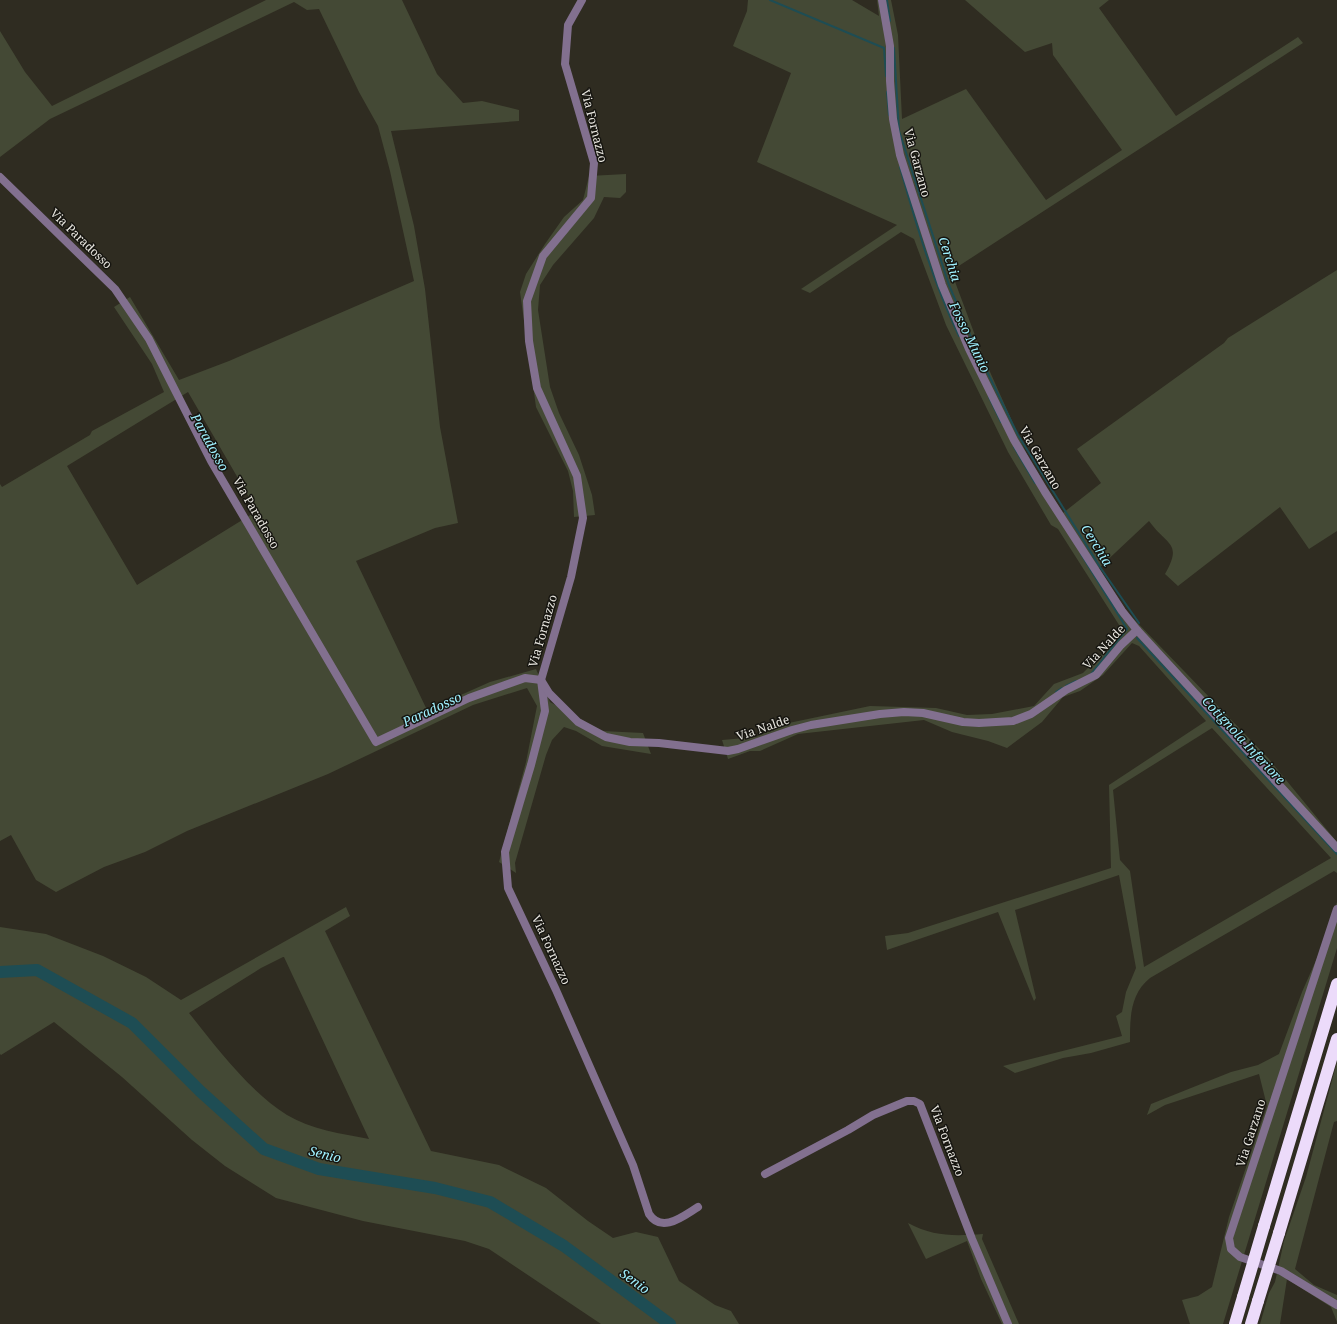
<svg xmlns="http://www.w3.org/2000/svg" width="1337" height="1324" viewBox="0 0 1337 1324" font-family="'Noto Serif',serif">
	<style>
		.green { fill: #444935; fill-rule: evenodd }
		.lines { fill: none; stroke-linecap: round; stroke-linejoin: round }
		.stream { stroke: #1e4d54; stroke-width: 2 }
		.river { stroke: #1e4d54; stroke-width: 12 }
		.street { stroke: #82708f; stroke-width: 8 }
		.highway { stroke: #ecdbfa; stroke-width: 12 }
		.highway-bridge { stroke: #ecdbfa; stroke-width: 12 }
		.labels { text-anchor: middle; stroke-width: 3; stroke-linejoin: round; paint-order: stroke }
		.street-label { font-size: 12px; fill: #e9e7e0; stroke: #161510 }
		.water-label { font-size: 13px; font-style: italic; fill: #9ff1ff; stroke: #161510 }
	</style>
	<rect width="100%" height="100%" fill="#2f2c21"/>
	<g class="green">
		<path d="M 266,0 L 402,0 L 437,74 L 463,103 L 482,101 L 519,110 L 519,121 L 391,131 L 414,226 L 425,289 L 440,427 L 458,523 L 435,528 L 356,561 L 427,710 L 490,682 L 536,669 L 550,702 L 602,731 L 643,733 L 651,754 L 602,746 L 576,731 L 564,727 L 552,740 L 546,755 L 515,863 L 516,873 L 499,862 L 526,762 L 537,706 L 527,688 L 473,705 L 328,774 L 187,831 L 145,852 L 104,867 L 56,892 L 36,880 L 11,835 L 0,841 L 0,484 L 2,487 L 90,435 L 92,431 L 164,392 L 152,364 L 114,307 L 130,297 L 179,380 L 229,361 L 414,281 L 390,171 L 378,126 L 359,92 L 319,9 L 307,10 L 294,2 L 50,119 L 0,157 L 0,31 L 25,72 L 52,106 ZM 188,392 L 257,511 L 137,585 L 67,466 Z"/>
		<path d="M 748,0 L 852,0 L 879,16 L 877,0 L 891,0 L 898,35 L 902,119 L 966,89 L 1046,200 L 1122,150 L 1053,55 L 1052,43 L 1025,52 L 965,0 L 1109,0 L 1099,8 L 1176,116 L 1298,37 L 1303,43 L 951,271 L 982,354 L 1028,457 L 1063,513 L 1101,483 L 1077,449 L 1224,343 L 1228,338 L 1337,270 L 1337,531 L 1309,549 L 1280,507 L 1178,586 L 1165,574 C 1183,542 1167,546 1149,521 L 1099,568 L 1127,612 L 1268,758 L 1337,842 L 1337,873 L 1334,871 L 1150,978 C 1130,994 1130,1018 1130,1042 L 1091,1053 L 1063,1058 L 1015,1073 L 1003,1066 L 1122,1036 L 1116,1016 L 1122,1012 L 1126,992 L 1136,968 L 1119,875 L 1015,910 L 1036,998 L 1034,1001 L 998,912 L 887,950 L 885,936 L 908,933 L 1111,868 L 1109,785 L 1206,721 L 1139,646 L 1132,643 L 1103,675 L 1080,691 L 1063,697 L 1042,722 L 1007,748 L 988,741 L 952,732 L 924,720 L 798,734 L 760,751 L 750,751 L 728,759 L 722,740 L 756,737 L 784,724 L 870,706 L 936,708 L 967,715 L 992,714 L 1034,706 L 1054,684 L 1083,673 L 1111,645 L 1121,628 L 1058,529 L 1051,525 L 1008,452 L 946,325 L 914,239 L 901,232 L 810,293 L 801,289 L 897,225 L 757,162 L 791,73 L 733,46 L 747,11 ZM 1212,728 L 1331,858 L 1144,967 L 1130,871 L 1120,860 L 1113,790 Z"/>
		<polygon points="626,174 626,192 620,198 604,197 594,218 553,265 540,285 538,310 550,387 559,413 579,455 592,495 595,515 574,517 573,491 568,471 536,407 520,292 526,274 545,244 564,217 583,200 589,176"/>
		<polygon points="1337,902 1337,948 1223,1324 1190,1324 1182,1300 1198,1296 1212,1287 1229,1217 1267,1106 1259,1074 1165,1105 1147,1115 1151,1104 1231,1072 1258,1065 1279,1054 1302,992 1321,949"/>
		<path d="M 346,907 L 350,916 L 325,931 L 431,1151 L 499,1165 L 546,1188 L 588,1221 L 613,1238 L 636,1232 L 658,1237 L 679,1281 L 715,1305 L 731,1311 L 739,1324 L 601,1324 L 489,1249 L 465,1241 L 363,1221 L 276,1198 L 225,1166 L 192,1140 L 122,1077 L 54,1022 L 1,1055 L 0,1054 L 0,927 L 46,934 L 103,956 L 146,977 L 181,1000 ZM 283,957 L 284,957 L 369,1139 C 342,1134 310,1129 287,1115 C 249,1091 217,1048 189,1013 L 261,968 Z"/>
		<polygon points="1337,1062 1337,1121 1334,1122 1295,1269 1314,1285 1337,1295 1337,1322 1331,1307 1287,1279 1280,1324 1260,1324 1269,1293 1275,1282 1284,1241 1306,1177"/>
		<path d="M 908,1223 C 934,1237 955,1236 983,1234 L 982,1239 L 1019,1324 L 1002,1324 L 981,1279 L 967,1241 L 926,1259 Z"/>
	</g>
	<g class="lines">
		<g class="stream">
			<polyline points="770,0 884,48 886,76"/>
			<polyline points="887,0 890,21"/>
			<polyline points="894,48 899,131 949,285 977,351 1018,435 1100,567 1139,623"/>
			<polyline points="887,92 889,115"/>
			<path d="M 900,167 C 916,224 933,282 959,336"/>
			<polyline points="989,397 1001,422"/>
			<polyline points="1014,447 1035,483"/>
			<polyline points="1081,554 1127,629 1091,674"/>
			<polyline points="1137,638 1337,854"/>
			<polyline points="1066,686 1076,681"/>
			<polyline points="1056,692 1062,688"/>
		</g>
		<polyline class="river" points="0,972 37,970 132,1023 200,1091 264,1149 319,1169 435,1188 490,1202 564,1246 670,1324"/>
		<g class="street">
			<path d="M 582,0 L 568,25 L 565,64 L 594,163 L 591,198 L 543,256 L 527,301 L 529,341 L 537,388 L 577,476 L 583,518 L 571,577 L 541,680 L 545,711 L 531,765 L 505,852 L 508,888 L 556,990 L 633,1165 L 649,1214 C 662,1234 683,1216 698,1207"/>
			<polyline points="882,0 890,46 890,81 893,119 900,155 942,285 969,349 1014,440 1045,492 1122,611 1137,630 1337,848"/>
			<polyline points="0,177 115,289 149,339 211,461 376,742 469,698 525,678 541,680 549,693 578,722 606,737 630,742 659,743 728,751 738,749 792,730 811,725 880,714 904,712 923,713 963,722 979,723 1013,721 1031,714 1066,690 1096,675 1121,645 1137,630"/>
			<polyline points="1337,909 1229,1238 1231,1249 1240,1257 1281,1271 1337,1305"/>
			<polyline points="765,1174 848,1130 873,1115 907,1101 914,1101 920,1104 972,1239 1008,1324"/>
		</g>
		<g class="highway">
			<polyline points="1264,1226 1337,984"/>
			<polyline points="1279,1233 1337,1039"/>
			<polyline points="1235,1324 1243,1297"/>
			<polyline points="1251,1324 1258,1301"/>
		</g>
		<g class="highway-bridge">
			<polyline points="1243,1297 1264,1226"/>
			<polyline points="1258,1301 1279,1233"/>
		</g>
	</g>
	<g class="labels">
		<g class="street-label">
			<text transform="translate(594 126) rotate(76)" y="4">Via Fornazzo</text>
			<text transform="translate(917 163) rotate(75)" y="4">Via Garzano</text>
			<text transform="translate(81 239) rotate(44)" y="4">Via Paradosso</text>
			<text transform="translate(1040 458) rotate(60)" y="4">Via Garzano</text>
			<text transform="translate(256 513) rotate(60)" y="4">Via Paradosso</text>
			<text transform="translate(543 631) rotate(-74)" y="4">Via Fornazzo</text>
			<text transform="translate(1104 647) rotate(-47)" y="4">Via Nalde</text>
			<text transform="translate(763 728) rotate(-19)" y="4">Via Nalde</text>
			<text transform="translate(551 950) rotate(65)" y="4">Via Fornazzo</text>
			<text transform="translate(1251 1133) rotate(-72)" y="4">Via Garzano</text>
			<text transform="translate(947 1141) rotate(69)" y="4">Via Fornazzo</text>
		</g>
		<g class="water-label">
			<text transform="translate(950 259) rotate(72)" y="5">Cerchia</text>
			<text transform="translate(970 337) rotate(64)" y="5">Fosso Munio</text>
			<text transform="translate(210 442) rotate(61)" y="5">Paradosso</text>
			<text transform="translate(1097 545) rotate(58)" y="5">Cerchia</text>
			<text transform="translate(432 709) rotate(-25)" y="5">Paradosso</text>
			<text transform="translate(1244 740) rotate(47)" y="5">Cotignola Inferiore</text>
			<text transform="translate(325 1154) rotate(14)" y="5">Senio</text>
			<text transform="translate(635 1281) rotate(36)" y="5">Senio</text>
		</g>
	</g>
</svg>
